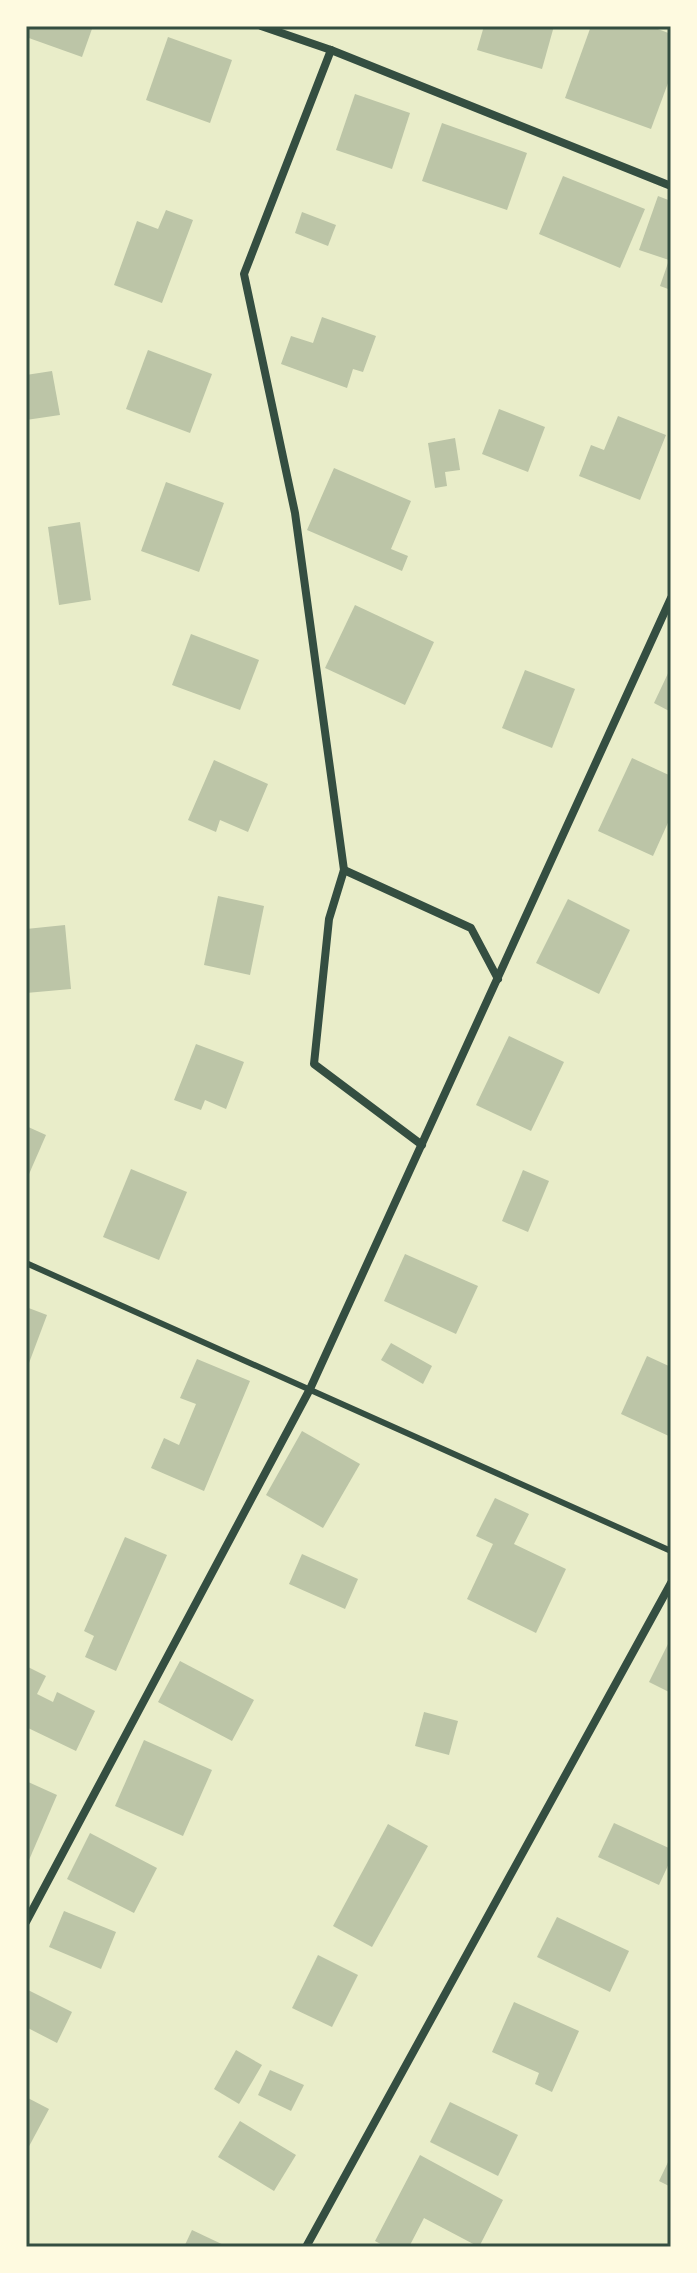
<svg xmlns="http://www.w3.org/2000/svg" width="697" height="2273" viewBox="0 0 697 2273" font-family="Ubuntu,sans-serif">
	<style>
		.building { fill: #bcc5a7 }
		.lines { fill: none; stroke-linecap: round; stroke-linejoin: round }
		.service { stroke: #344e41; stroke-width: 6 }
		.minor { stroke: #344e41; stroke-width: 8 }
		.neatline { fill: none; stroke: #344e41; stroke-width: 3 }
	</style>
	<rect width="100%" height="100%" fill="#e9edc9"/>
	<g class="building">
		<polygon points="26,26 93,26 82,57 26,37"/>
		<polygon points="484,26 554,26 542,69 477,50"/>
		<polygon points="591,26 650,26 671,34 671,75 651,129 565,98"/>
		<polygon points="168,37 232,60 210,123 146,100"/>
		<polygon points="355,94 410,113 392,169 336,150"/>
		<polygon points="442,123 527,153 507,210 422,181"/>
		<polygon points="563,176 645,209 620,268 539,234"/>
		<polygon points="658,196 671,201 671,290 660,286 669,260 639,250"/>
		<polygon points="166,210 193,220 162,303 114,285 137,221 158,229"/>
		<polygon points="302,212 336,225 328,246 295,233"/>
		<polygon points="322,317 376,336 363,372 353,369 347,388 281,364 291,336 313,343"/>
		<polygon points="148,350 212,374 190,433 126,409"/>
		<polygon points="52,371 60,415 26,420 26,375"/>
		<polygon points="499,409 545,427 528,472 482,454"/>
		<polygon points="618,416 666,435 640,500 579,476 591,445 604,450"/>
		<polygon points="455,438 460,470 445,472 447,486 435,488 428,443"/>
		<polygon points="334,468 411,501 391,549 408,556 402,571 307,530"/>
		<polygon points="166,482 224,503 199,572 141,551"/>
		<polygon points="80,522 91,600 59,605 48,527"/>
		<polygon points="355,605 434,642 405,705 325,668"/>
		<polygon points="191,634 259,660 240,710 172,685"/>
		<polygon points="671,667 671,712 654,703"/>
		<polygon points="525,670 575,689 552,748 502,728"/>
		<polygon points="632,758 671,776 671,816 653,856 598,831"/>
		<polygon points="214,760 268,784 248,832 220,820 216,832 188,820"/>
		<polygon points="218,896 264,906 250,975 204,965"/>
		<polygon points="568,899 630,930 599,994 536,963"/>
		<polygon points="65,925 71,989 26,993 26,929"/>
		<polygon points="509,1036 564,1062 531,1131 476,1105"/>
		<polygon points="196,1044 244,1062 226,1109 205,1100 201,1110 174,1100"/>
		<polygon points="26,1126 46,1135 26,1181"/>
		<polygon points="131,1169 187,1192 159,1260 103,1237"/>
		<polygon points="523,1170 549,1181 528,1232 502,1221"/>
		<polygon points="405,1254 478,1286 456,1334 384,1301"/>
		<polygon points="26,1307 47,1315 29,1363 26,1362"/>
		<polygon points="391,1343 432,1366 423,1384 381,1360"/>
		<polygon points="647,1356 671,1367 671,1437 621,1414"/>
		<polygon points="197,1359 250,1381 204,1491 151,1468 164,1438 179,1445 196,1404 180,1398"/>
		<polygon points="302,1431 360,1464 323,1528 266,1495"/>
		<polygon points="495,1498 529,1514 514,1544 566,1569 536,1633 467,1599 493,1544 476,1536"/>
		<polygon points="125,1537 167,1555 116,1671 85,1657 94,1636 84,1631"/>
		<polygon points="302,1554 358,1579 345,1609 289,1584"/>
		<polygon points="671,1638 671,1693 649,1682"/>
		<polygon points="180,1661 254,1700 232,1741 158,1702"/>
		<polygon points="26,1666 46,1676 37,1694 53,1702 57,1692 95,1711 76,1751 26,1727"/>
		<polygon points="424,1712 458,1721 449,1755 415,1746"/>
		<polygon points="144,1740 212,1770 183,1836 115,1806"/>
		<polygon points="26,1781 57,1795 26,1867"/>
		<polygon points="614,1823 671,1849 671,1859 659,1885 598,1857"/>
		<polygon points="388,1824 428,1846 372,1947 333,1926"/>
		<polygon points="90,1833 157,1868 134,1913 67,1879"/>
		<polygon points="64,1911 116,1932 101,1969 49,1947"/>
		<polygon points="557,1917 629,1951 610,1992 537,1957"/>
		<polygon points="318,1955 358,1975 332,2027 292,2008"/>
		<polygon points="26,1989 72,2012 57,2043 26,2027"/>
		<polygon points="514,2002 579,2031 552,2092 535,2084 539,2073 492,2052"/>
		<polygon points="236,2050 262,2065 239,2104 214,2089"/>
		<polygon points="270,2070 304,2085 291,2111 258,2095"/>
		<polygon points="26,2097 49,2109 26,2152"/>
		<polygon points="450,2102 518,2135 498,2176 430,2142"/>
		<polygon points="240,2121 296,2155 274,2191 218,2157"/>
		<polygon points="420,2155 503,2200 479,2247 424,2218 409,2247 386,2247 375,2241"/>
		<polygon points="671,2156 671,2187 659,2181"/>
		<polygon points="192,2230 228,2247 184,2247"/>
	</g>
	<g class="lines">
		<polyline class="service" points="26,1263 671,1551"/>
		<g class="minor">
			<polyline points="261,26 331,50 671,186"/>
			<polyline points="331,50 244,274 295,513 344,870 329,919 314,1064 422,1145"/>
			<polyline points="344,870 471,928 498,979"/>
			<polyline points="26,1922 310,1389 671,598"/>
			<polyline points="306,2247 671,1583"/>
		</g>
	</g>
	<rect width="697" height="2273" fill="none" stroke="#fefae0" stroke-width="56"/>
	<rect x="28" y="28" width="641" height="2217" class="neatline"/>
</svg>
